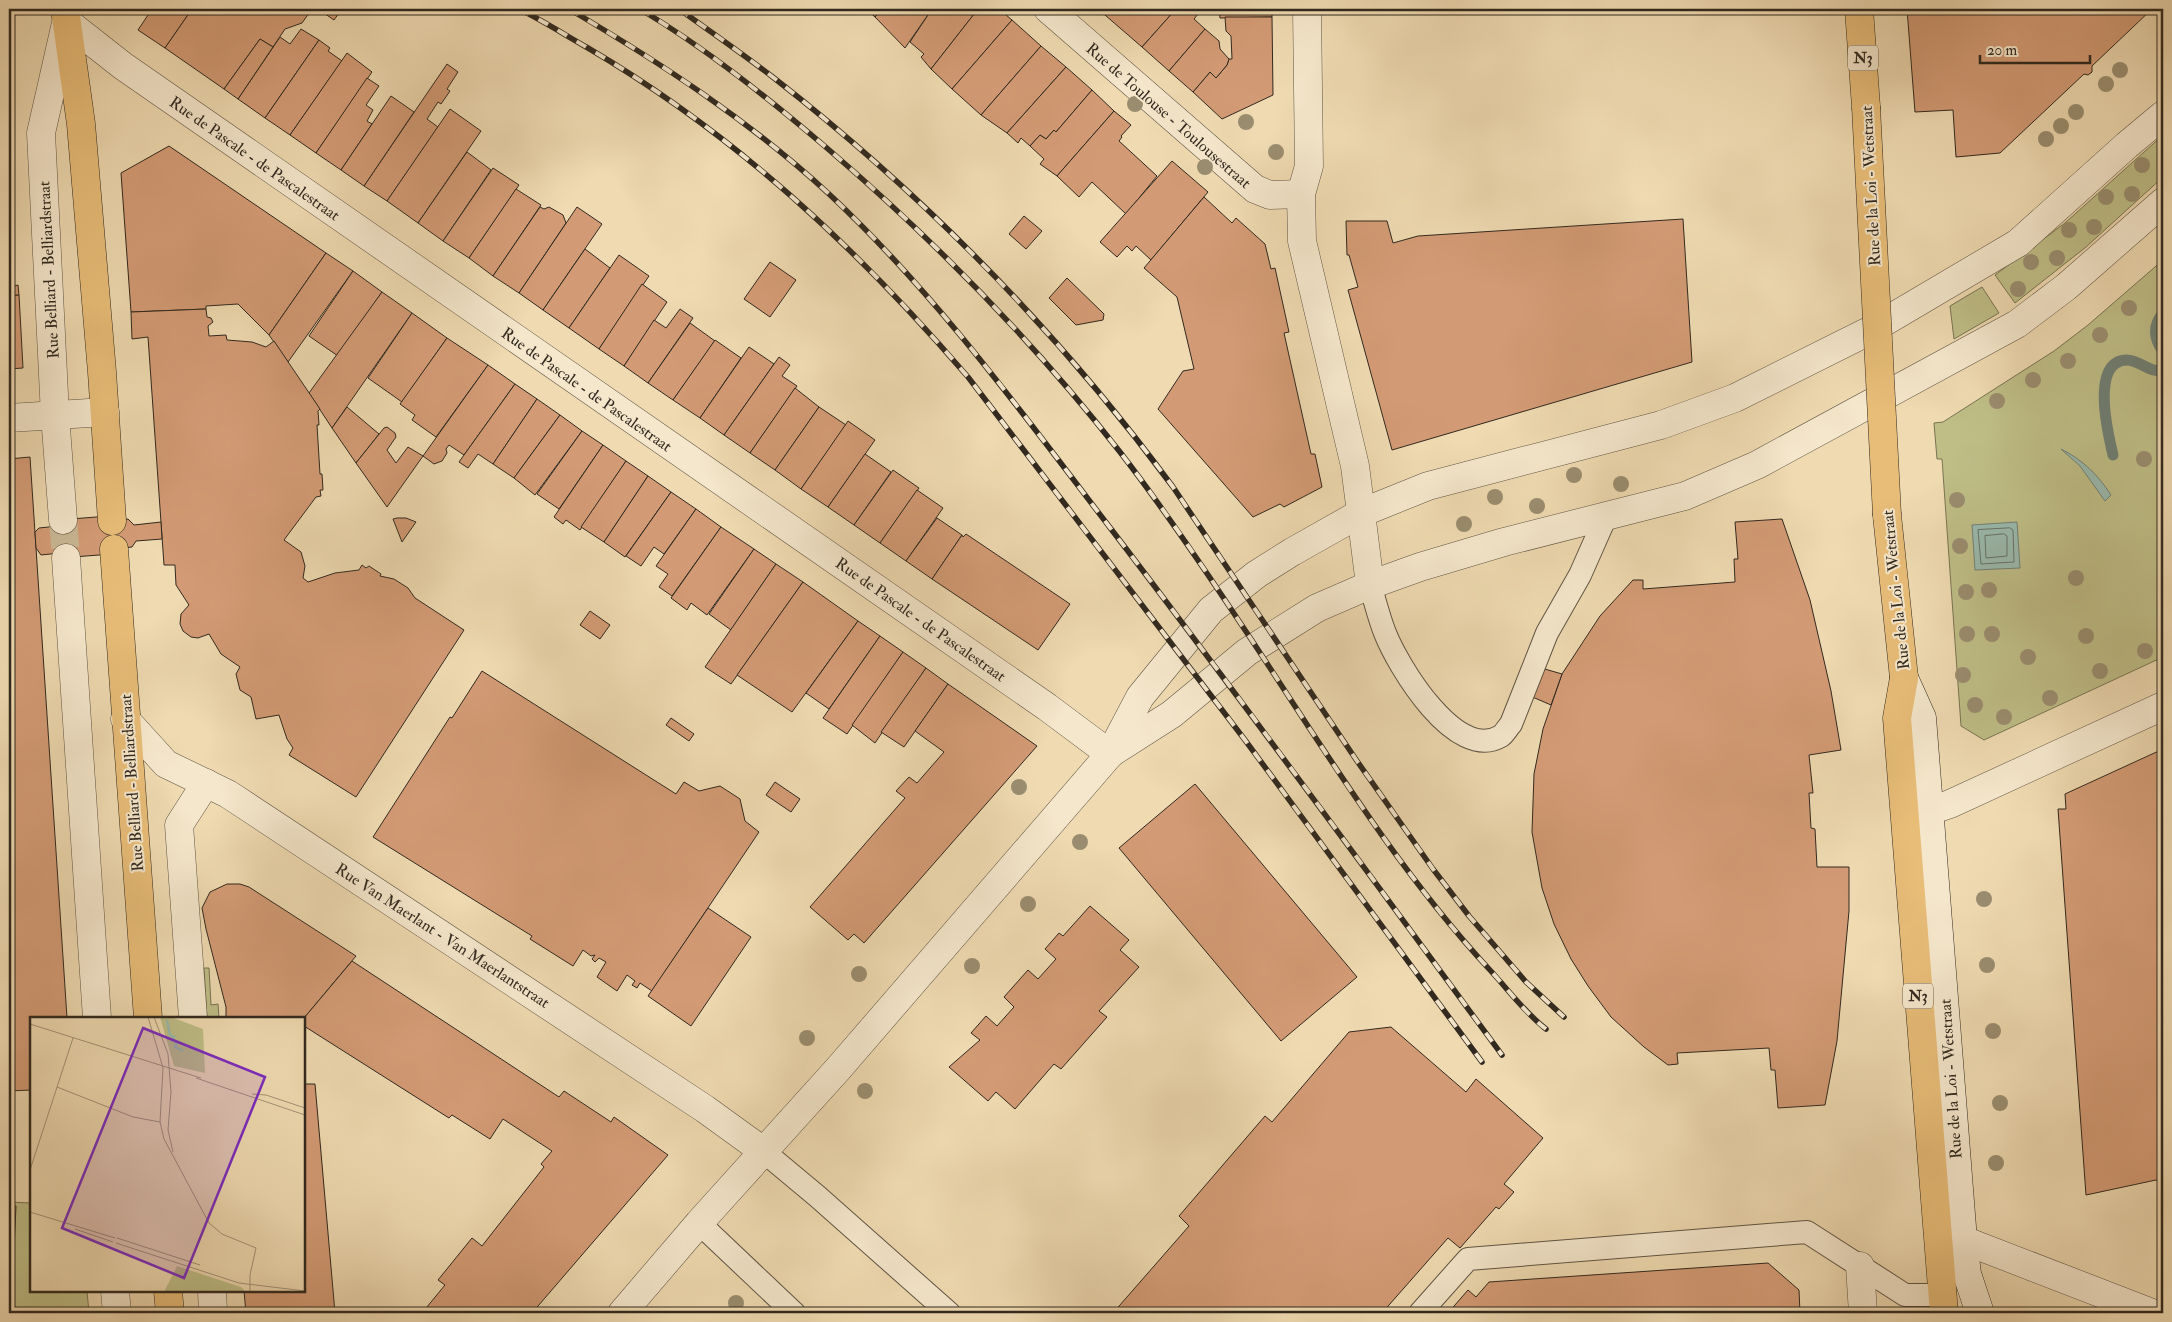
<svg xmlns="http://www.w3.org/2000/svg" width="2172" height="1322" viewBox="0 0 2172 1322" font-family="'IM FELL Double Pica',serif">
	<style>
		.green { fill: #bfbe87; stroke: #787453 }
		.water { fill: #9abaae; stroke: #708075 }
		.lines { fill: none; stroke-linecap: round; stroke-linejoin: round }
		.shore { stroke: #667266; stroke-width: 1 }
		.stream { stroke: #708075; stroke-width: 11 }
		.building { fill: #d39b75; stroke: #31291f }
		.tertiary-tunnel { stroke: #c9b794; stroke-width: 28; stroke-dasharray: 28 14; stroke-linecap: butt }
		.service-casing { stroke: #605544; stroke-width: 24 }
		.pedestrian-casing { stroke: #605544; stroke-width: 29 }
		.minor-casing { stroke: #605544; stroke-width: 29 }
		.tertiary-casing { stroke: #605544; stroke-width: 29 }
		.secondary-casing { stroke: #31291f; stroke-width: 29 }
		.primary-casing { stroke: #31291f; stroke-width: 29 }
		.trunk-casing { stroke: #31291f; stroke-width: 29 }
		.service { stroke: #f5e7cc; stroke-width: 22 }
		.pedestrian { stroke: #f5e7cc; stroke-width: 28 }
		.minor { stroke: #f5e7cc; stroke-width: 28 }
		.tertiary { stroke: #f5e7cc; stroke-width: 28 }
		.secondary { stroke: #f5e7cc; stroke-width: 28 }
		.primary { stroke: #e8bd78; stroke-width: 28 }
		.trunk { stroke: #e8bd78; stroke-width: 28 }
		.rail-casing { stroke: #31291f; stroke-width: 5.5 }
		.rail { stroke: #f5e7cc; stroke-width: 4; stroke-dasharray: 11; stroke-linecap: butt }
		.primary-bridge-casing { stroke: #31291f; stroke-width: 29; stroke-linecap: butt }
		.primary-bridge { stroke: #e8bd78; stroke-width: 28 }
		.tree { fill: #9a8d6f }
		.labels { text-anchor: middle; stroke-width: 4; stroke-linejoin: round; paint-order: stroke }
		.shield { fill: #f5e7cc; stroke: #6c6253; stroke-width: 1 }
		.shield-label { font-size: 15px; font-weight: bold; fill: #31291f }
		.street-label { font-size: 16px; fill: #31291f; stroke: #f5e7cc }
		.inset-river { fill: none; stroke: #9abaae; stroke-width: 2.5 }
		.inset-road { fill: none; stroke: #a39377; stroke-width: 1 }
		.view { fill: #7b2cbf; fill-opacity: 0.15; stroke: #7b2cbf; stroke-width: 2.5 }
		.inset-edge { fill: none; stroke: #31291f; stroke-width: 2.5 }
	</style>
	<rect width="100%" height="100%" fill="#efdab1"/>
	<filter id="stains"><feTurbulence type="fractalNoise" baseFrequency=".004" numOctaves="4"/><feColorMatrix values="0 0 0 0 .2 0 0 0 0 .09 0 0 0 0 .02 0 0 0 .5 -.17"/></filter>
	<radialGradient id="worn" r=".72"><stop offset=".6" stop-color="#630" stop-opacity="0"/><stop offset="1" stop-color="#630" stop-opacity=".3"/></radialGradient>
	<g class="green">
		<polygon points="2163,135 2163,177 2086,247 2015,303 1995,275 2065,223"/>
		<polygon points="2163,260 2163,657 1984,740 1961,726 1942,459 1937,459 1934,423 1943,422 2054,351 2088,325"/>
		<polygon points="1982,287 1999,313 1954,339 1950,306"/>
		<polygon points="204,968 209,968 211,1005 218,1004 219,1018 207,1018"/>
		<polygon points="9,1202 31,1203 31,1291 87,1291 89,1313 9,1313"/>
	</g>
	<g class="water">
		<path d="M 2061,449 C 2083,460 2098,475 2111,495 L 2105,501 L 2080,466 Z"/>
		<polygon points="2017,522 2020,568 1975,570 1972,525"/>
	</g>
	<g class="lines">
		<g class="shore">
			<polygon points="2010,528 2013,530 2014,562 1981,564 1978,530"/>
			<polygon points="2004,534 2007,536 2007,556 1986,558 1985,536"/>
		</g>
		<g class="stream">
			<path d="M 2163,313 C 2153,325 2153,338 2163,351"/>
			<path d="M 2113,455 C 2108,434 2090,360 2127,360 C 2140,360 2150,374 2163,370"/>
		</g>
	</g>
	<g class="building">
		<polygon points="152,9 192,9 165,48 138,30"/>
		<polygon points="192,9 312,9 302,23 285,29 273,47 260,39 224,89 165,48"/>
		<polygon points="318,9 342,9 334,20"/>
		<polygon points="866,9 882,9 875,17"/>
		<polygon points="882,9 932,9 905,48 875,17"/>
		<polygon points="932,9 978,9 931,69 921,57 924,54 910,42"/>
		<polygon points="978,9 999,9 1012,20 952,89 931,69"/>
		<polygon points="1098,9 1176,9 1142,47"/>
		<polygon points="1176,9 1202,9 1194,19 1205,29 1169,71 1142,47"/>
		<polygon points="1219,9 1272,9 1272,17 1220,18"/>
		<polygon points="1907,9 2152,9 2092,66 2092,72 2088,75 2084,74 2000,153 1956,157 1953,110 1915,112"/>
		<polygon points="1225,17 1272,17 1273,95 1222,119 1193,92 1210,72 1216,78 1227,65 1229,59 1232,59 1231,36 1226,31"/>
		<polygon points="1012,20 1041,46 981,115 952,89"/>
		<polygon points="301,29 319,40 265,118 238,99 280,37 290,44"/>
		<polygon points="1205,29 1219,41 1220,49 1229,59 1227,65 1216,78 1210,72 1193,92 1169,71"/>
		<polygon points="260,39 273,47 238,99 224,89"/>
		<polygon points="319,40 330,48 328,51 342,61 290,135 265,118"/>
		<polygon points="1041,46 1066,67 1007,133 981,115"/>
		<polygon points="347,53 372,72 316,153 290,135"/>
		<polygon points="447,64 458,72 447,89 450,91 441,104 438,102 427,119 438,127 387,201 364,186"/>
		<polygon points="1066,67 1092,90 1056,132 1054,130 1046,139 1040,135 1030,146 1021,138 1018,143 1007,133"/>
		<polygon points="367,78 379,86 366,105 373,110 367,121 372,124 341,170 316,153"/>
		<polygon points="1092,90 1114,111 1057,176 1040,164 1044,159 1030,146 1040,135 1046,139 1054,130 1056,132"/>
		<polygon points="391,96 414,112 364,186 341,170"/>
		<polygon points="450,109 481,131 418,223 387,201"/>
		<polygon points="1114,111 1131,125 1121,136 1122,137 1119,141 1157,176 1126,214 1092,182 1079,197 1057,176"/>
		<polygon points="169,146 326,253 269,335 238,304 206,306 206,309 131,312 121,173"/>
		<polygon points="467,152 491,170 443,241 418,223"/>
		<polygon points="1172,161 1208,192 1151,260 1136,246 1132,251 1127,246 1117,257 1100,242"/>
		<polygon points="493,168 519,185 469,258 443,241"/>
		<polygon points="516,189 541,205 493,276 469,258"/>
		<polygon points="9,196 14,286 18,285 19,295 9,296"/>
		<polygon points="1204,197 1232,223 1236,218 1265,244 1271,269 1275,268 1289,332 1284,333 1311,454 1315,454 1322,487 1284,507 1280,504 1253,517 1158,409 1183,371 1194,369 1177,297 1144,268"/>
		<polygon points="540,207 544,209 549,207 563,215 566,223 519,293 493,276"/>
		<polygon points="577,207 602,224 543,310 519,293"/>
		<polygon points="1024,216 1042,231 1026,249 1009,234"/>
		<polygon points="1683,219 1692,362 1392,450 1348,290 1358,287 1349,255 1347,255 1346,221 1387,221 1393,243 1418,236"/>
		<polygon points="585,249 610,268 569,328 543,310"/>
		<polygon points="326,253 353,271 288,362 269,335"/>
		<polygon points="619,255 649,276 599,349 569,328"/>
		<polygon points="770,262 796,280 770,317 744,299"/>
		<polygon points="353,271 382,292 338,356 309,336"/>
		<polygon points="1067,278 1104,314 1103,320 1076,325 1049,298"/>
		<polygon points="642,284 667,302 624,366 599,349"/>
		<polygon points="382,292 412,313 332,428 309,393"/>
		<polygon points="19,295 23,368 9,369 9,296"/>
		<polygon points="206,309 207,317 211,318 213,322 208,326 209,336 226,335 227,340 252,342 266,347 274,341 320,409 318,411 319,425 317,425 320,474 322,474 323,490 320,490 321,496 316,497 284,540 301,552 305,566 303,578 308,582 335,573 359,570 362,565 366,568 369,566 381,574 380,576 394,579 408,588 415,598 464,630 356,797 289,755 293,748 287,739 279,715 256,719 251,697 240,690 236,674 240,667 221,654 209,634 198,638 191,637 183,631 180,624 181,614 189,605 176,585 175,565 164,565 148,337 132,339 131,312"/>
		<polygon points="680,309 693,318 648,383 624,366 654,320 666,328"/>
		<polygon points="412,313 447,338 402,402 368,378"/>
		<polygon points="690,323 715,341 673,400 648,383"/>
		<polygon points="447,338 488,365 436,437 412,420 415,415 400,404"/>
		<polygon points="715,340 741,358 700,418 673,400"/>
		<polygon points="749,347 774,364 724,435 700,418"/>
		<polygon points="779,357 790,365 782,376 797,386 750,453 724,435"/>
		<polygon points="488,365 515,384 464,455 449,445 446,449 447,453 442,461 434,464 423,456"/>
		<polygon points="515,384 537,399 493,464 478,454 468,468 459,462"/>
		<polygon points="795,388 819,407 775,470 750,453"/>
		<polygon points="537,399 560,415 514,478 493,464"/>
		<polygon points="347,407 379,434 356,463 332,428"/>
		<polygon points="819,407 846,425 801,489 775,470"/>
		<polygon points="560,415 582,431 535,495 514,478"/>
		<polygon points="848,421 875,440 828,507 801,489"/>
		<polygon points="387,427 395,433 396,437 387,450 396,463 408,447 423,456 387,507 356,463 384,428"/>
		<polygon points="582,431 603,445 559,509 537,494"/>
		<polygon points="603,445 626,461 580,530 566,520 563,524 554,517"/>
		<polygon points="865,454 891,472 854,525 828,507"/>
		<polygon points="30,457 67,1018 31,1018 31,1090 9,1091 9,459"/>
		<polygon points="626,461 648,476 604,542 581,527"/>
		<polygon points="893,470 919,488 880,543 854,525"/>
		<polygon points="648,476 671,492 625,557 604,542"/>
		<polygon points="917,490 943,508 906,561 880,543"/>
		<polygon points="671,492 696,509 664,554 654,547 641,566 626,556"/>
		<polygon points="696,509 721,527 672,596 659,587 668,574 656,566"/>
		<polygon points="109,516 109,521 128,519 134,525 161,522 162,539 136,541 132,547 111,549 112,554 60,558 60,553 41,555 36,548 35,532 39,528 58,526 58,520"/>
		<polygon points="397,518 406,518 416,522 402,542 393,519"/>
		<polygon points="937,518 962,535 932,579 906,561"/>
		<polygon points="1782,519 1810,600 1831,691 1841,750 1809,755 1813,793 1809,793 1811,828 1815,829 1817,867 1849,867 1849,911 1837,1041 1825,1105 1778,1108 1775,1070 1771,1070 1769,1048 1677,1053 1678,1064 1668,1065 1644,1047 1611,1017 1588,986 1571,959 1554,924 1542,888 1532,832 1534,774 1543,729 1562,674 1600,616 1633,580 1643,580 1643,589 1735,582 1734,559 1738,559 1735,522"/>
		<polygon points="721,527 754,549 707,615 691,603 687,610 671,598"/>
		<polygon points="966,534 1070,604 1038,650 932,579 962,535 963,537"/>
		<polygon points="754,549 776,564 731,630 709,614"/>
		<polygon points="776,564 803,582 731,684 705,667"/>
		<polygon points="803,582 858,621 792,712 737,675"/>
		<polygon points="590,611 610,625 600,639 580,625"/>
		<polygon points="858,621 880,636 829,709 806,693"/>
		<polygon points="880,636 903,652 847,734 823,718"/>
		<polygon points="903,652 926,668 875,743 852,725"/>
		<polygon points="1524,663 1562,674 1551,705 1514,689"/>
		<polygon points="926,668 948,684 904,747 881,732"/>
		<polygon points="482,671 676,794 684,782 699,791 720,786 740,799 745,821 759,832 652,991 640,983 637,988 632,985 635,981 627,975 617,991 597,977 606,962 599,958 595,962 592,959 595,955 591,956 583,950 573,966 530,939 532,936 373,837 450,717 452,718"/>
		<polygon points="948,684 1037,746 864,943 854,934 848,940 810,907 905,798 896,791 909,777 917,783 944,752 915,731"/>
		<polygon points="671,718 694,734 689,741 666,725"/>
		<polygon points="2163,749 2163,1185 2156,1180 2086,1195 2058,809 2066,809 2065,794"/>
		<polygon points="775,782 800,799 791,812 766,795"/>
		<polygon points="1195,784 1357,977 1281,1041 1119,848"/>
		<polygon points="227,884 240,884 249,887 356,956 304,1018 226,1018 226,1007 206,929 202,908 210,892"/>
		<polygon points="1090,906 1129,940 1120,950 1139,967 1099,1011 1107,1017 1061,1069 1054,1064 1015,1109 996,1092 988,1101 949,1067 980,1040 971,1033 986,1016 997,1026 1014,1007 1004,997 1028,970 1038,979 1056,959 1045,949 1059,933 1063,936"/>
		<polygon points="708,908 751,937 691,1026 648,996"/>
		<polygon points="352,961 559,1097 564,1091 611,1122 614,1117 668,1155 532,1313 422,1313 445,1285 438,1280 472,1238 482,1246 544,1167 541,1164 552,1151 503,1119 490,1139 452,1115 449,1118 304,1026 304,1018"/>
		<polygon points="1391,1027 1466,1092 1476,1079 1543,1138 1504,1184 1514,1192 1499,1209 1496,1207 1460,1248 1448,1238 1382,1313 1113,1313 1189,1226 1179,1216 1265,1116 1272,1122 1349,1032"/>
		<polygon points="304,1084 315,1084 335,1313 246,1313 244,1291 304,1291"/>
		<polygon points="9,1206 16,1206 11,1313 9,1313"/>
		<polygon points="1768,1263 1799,1290 1800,1313 1448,1313 1468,1290 1476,1297 1489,1282"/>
	</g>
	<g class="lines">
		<polyline class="tertiary-tunnel" points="63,520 66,558"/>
		<defs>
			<g id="service">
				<path d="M 1370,585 C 1375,601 1379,618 1385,633 C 1398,666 1456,763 1501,736 C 1505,733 1508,727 1511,724 L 1547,633 L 1580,575 L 1607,514"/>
				<polyline points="763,1151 817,1196 949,1313"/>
				<polyline points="699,1223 794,1313"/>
				<polyline points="1420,1313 1468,1259 1807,1232 1905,1295 1943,1295"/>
			</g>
			<g id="pedestrian">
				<polyline points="193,1018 179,825 206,783"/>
				<polyline points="1860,1266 1863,1313"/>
				<polyline points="212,1291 213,1313"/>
			</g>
			<g id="minor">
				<polyline points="1048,9 1255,189 1270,195 1301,194"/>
				<polyline points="67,22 123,66 1047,707 1110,754"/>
				<polyline points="9,418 105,412"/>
				<polyline points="1361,513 1370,585"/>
				<polyline points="125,719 166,764 228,794 705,1109 763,1151"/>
				<polyline points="1929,811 1950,804 2163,706"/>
				<polyline points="1963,1240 2152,1313"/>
			</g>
			<g id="tertiary">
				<polyline points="1307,9 1309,166 1301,194 1302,241 1355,466 1361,513"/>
				<polyline points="63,520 55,415 41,133 66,23"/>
				<polyline points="66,558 97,1018"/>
				<polyline points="1111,753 1172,714 1247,652 1317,608 1370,585 1420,567 1504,542 1685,496 1757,465 2017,324 2066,287 2163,202"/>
				<polyline points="115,1291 117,1313"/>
				<polyline points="622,1313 699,1223 838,1069 1110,754 1140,697 1211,610 1257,574 1292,552 1361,513 1428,486 1661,425 1735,398 1869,331 2018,243 2127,145 2163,115"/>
			</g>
			<polyline id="secondary" points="1904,678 1922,718 1963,1240 1967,1274 1980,1313"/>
			<g id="primary">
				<polyline points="65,9 81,124 102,372 112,521"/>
				<polyline points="1859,9 1866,107"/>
				<polyline points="1887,515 1904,678"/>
				<polyline points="114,549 148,1018"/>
				<polyline points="168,1291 170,1313"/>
			</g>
			<polyline id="trunk" points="1904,678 1897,718 1944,1313"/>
		</defs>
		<use href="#service" class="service-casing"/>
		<use href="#pedestrian" class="pedestrian-casing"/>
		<use href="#minor" class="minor-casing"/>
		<use href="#tertiary" class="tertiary-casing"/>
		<use href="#secondary" class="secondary-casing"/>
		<use href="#primary" class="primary-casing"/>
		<use href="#trunk" class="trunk-casing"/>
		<use href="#service" class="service"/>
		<use href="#pedestrian" class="pedestrian"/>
		<use href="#minor" class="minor"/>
		<use href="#tertiary" class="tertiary"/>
		<use href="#secondary" class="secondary"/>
		<use href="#primary" class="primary"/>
		<use href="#trunk" class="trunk"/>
		<defs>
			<g id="rail">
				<path d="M 519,9 C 542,20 565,35 588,48 C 736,135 856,247 968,377 L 1245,740 L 1482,1062"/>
				<path d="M 569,9 C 661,63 751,122 829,194 C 935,293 1020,410 1108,525 C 1242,700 1372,878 1502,1055"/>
				<path d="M 640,9 C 707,49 768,98 828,149 C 934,240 1033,341 1120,452 C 1162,506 1201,564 1239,621 C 1318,739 1392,864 1489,969 C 1507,988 1524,1012 1546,1029"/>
				<path d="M 679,9 C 711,32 743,54 774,78 C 924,195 1060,334 1173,487 L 1357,761 L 1433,869 L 1469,916 L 1526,982 L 1564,1017"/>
			</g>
		</defs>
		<use href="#rail" class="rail-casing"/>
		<use href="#rail" class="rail"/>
		<defs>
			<polyline id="primary-bridge" points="1866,107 1887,515"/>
		</defs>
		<use href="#primary-bridge" class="primary-bridge-casing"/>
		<use href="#primary-bridge" class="primary-bridge"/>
	</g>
	<g class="tree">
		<circle cx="2120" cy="70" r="8"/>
		<circle cx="2106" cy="84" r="8"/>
		<circle cx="1135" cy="104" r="8"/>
		<circle cx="2076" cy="112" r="8"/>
		<circle cx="1246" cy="122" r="8"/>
		<circle cx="2061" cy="126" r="8"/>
		<circle cx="2046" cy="139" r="8"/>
		<circle cx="1276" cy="152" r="8"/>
		<circle cx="2142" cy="165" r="8"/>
		<circle cx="1205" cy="167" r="8"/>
		<circle cx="2132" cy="194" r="8"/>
		<circle cx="2106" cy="197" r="8"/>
		<circle cx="2094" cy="227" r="8"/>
		<circle cx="2069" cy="230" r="8"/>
		<circle cx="2057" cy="258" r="8"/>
		<circle cx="2031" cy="262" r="8"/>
		<circle cx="2018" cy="289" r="8"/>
		<circle cx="2129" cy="308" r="8"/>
		<circle cx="2100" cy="335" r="8"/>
		<circle cx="2068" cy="361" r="8"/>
		<circle cx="2033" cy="380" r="8"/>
		<circle cx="1997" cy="401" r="8"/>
		<circle cx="2144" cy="459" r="8"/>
		<circle cx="1574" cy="475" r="8"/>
		<circle cx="1621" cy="484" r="8"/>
		<circle cx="1495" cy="497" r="8"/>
		<circle cx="1957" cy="500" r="8"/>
		<circle cx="1537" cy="506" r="8"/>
		<circle cx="1464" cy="524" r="8"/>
		<circle cx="1960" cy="546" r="8"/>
		<circle cx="2076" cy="578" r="8"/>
		<circle cx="1989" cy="590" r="8"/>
		<circle cx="1966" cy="592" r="8"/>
		<circle cx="1967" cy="634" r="8"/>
		<circle cx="1992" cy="634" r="8"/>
		<circle cx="2086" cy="636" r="8"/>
		<circle cx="2145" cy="651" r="8"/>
		<circle cx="2028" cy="657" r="8"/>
		<circle cx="2100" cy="671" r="8"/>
		<circle cx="1963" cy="675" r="8"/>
		<circle cx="2050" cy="698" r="8"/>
		<circle cx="1975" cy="705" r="8"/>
		<circle cx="2004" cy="717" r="8"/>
		<circle cx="1019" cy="787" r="8"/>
		<circle cx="1080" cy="842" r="8"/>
		<circle cx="1984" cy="899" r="8"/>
		<circle cx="1028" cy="904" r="8"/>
		<circle cx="1987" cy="965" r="8"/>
		<circle cx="972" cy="966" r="8"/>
		<circle cx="859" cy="974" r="8"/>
		<circle cx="1993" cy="1031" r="8"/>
		<circle cx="807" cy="1038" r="8"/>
		<circle cx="865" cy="1091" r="8"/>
		<circle cx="2000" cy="1103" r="8"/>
		<circle cx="1996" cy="1163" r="8"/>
		<circle cx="736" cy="1303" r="8"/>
	</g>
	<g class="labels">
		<g class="shield">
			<rect x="1848" y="45.5" width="30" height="25" rx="4"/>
			<rect x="1903" y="983.5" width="30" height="25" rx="4"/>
		</g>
		<g class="shield-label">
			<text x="1863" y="63">N3</text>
			<text x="1918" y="1001">N3</text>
		</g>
		<g class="street-label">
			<text transform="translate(1169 115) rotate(41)" y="6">Rue de Toulouse - Toulousestraat</text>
			<text transform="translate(255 158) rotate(35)" y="6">Rue de Pascale - de Pascalestraat</text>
			<text transform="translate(1870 186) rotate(-93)" y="6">Rue de la Loi - Wetstraat</text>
			<text transform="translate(48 270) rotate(-93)" y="6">Rue Belliard - Belliardstraat</text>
			<text transform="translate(587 389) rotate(35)" y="6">Rue de Pascale - de Pascalestraat</text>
			<text transform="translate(1895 590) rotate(-96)" y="6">Rue de la Loi - Wetstraat</text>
			<text transform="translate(921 619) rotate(35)" y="6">Rue de Pascale - de Pascalestraat</text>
			<text transform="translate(131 783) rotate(-94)" y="6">Rue Belliard - Belliardstraat</text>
			<text transform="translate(443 935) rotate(33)" y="6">Rue Van Maerlant - Van Maerlantstraat</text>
			<text transform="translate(1950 1079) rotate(-94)" y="6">Rue de la Loi - Wetstraat</text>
		</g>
	</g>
	<g transform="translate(30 1017)">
		<rect width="275" height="275" fill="#efdab1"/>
		<path d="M 130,0 L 141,0 L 173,12 L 175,56 L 144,49 ZM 147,249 L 211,270 L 216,275 L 134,275 Z" fill="#bfbe87"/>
		<path class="inset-river" d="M 137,3 L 140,18 L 144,20 L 142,23 L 147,26 L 145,30 L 153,34"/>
		<path class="inset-road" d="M 118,0 L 133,51 L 130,105 L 134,122 L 179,206 L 192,217 L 226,231 L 220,258 L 220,275M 124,0 L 138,37 L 141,75 L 138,113 L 143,135M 0,7 L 171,61M 166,61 L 275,98M 27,70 L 103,100 L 130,105M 222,77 L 236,78 L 275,91M 0,153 L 43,21M 0,195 L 85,221M 45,212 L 83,225M 87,221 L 170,248M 86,226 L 209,266 L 275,274"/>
		<path class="view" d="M 113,11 L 235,60 L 154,261 L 32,211 Z"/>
		<rect width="275" height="275" class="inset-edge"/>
	</g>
	<rect width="2172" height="1322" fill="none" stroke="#efdab1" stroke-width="30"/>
	<rect x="10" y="10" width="2152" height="1302" fill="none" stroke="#31291f" stroke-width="2.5"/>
	<rect x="15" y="15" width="2142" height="1292" fill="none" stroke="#31291f"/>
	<path d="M1980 55v8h110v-8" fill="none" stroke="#31291f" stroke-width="2.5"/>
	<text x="1987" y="55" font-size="15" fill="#31291f" stroke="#f5e7cc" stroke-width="4" paint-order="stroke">20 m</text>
	<rect width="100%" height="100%" filter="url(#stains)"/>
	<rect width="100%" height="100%" fill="url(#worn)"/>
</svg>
